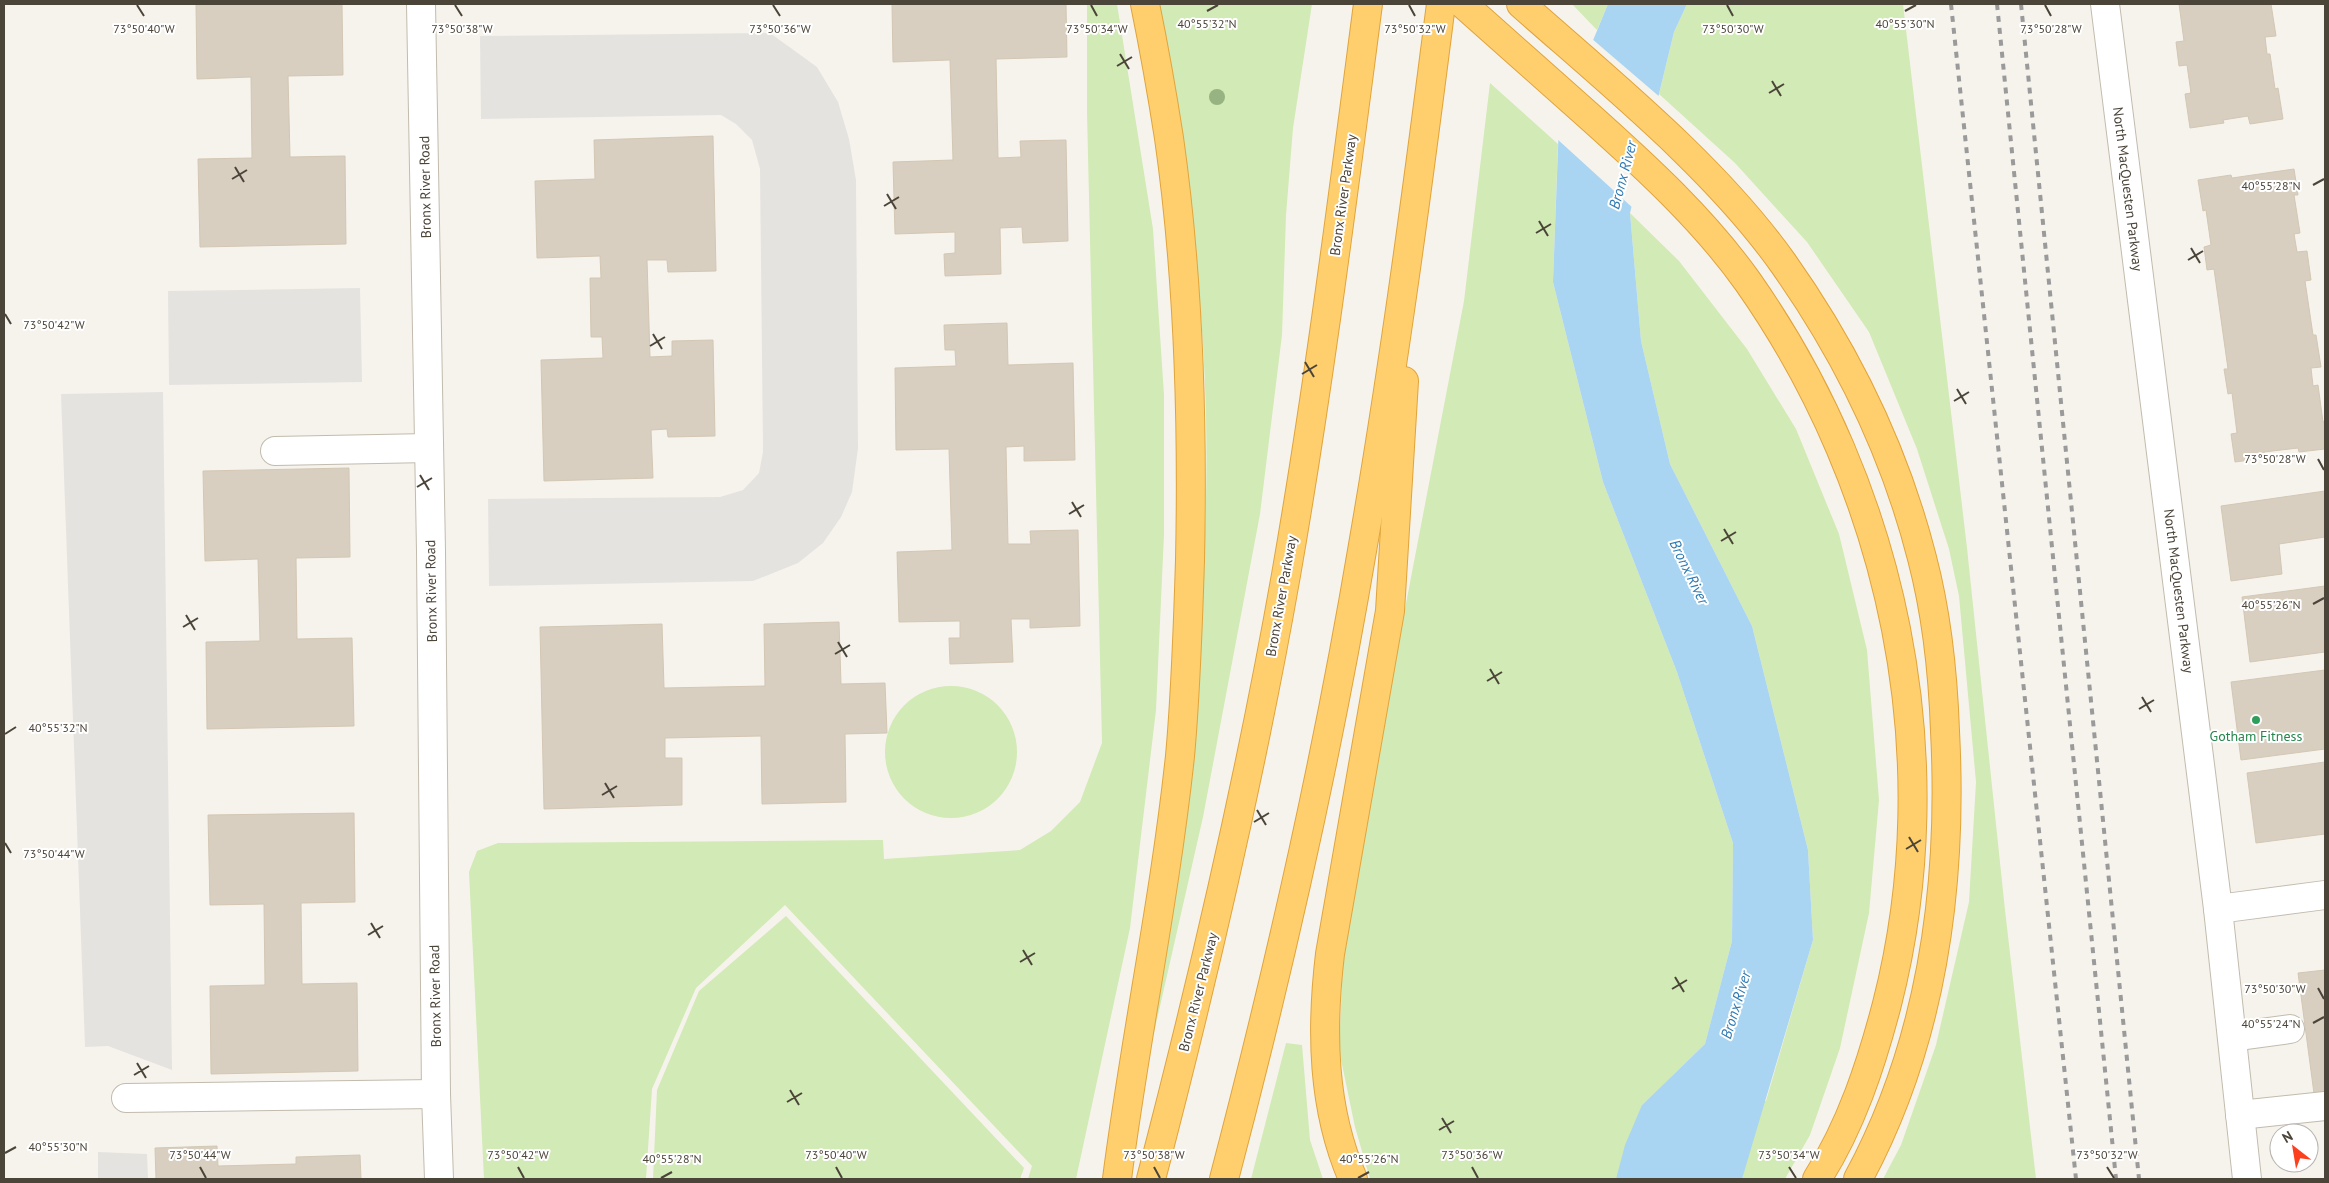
<svg xmlns="http://www.w3.org/2000/svg" width="2329" height="1183" viewBox="0 0 2329 1183" font-family="'PT Sans',sans-serif">
	<style>
		.green { fill: #d2eab5 }
		.parking { fill: #e5e3e0 }
		.water { fill: #a9d4f2 }
		.pier { fill: #f6f3ec }
		.building { fill: #d8cfc1; stroke: #d3c7b4 }
		.lines { fill: none; stroke-linecap: round; stroke-linejoin: round }
		.minor-casing { stroke: #c2bbae; stroke-width: 30 }
		.highway-casing { stroke: #e0a43c; stroke-width: 30 }
		.minor { stroke: #fff; stroke-width: 28 }
		.highway { stroke: #ffcf6e; stroke-width: 28 }
		.rail { stroke: #9a9a9a; stroke-width: 4; stroke-dasharray: 6 6; stroke-linecap: butt }
		.tree { fill: #97b381 }
		.ticks { fill: none; stroke: #4b4439; stroke-width: 2 }
		.leisure-dot { fill: #2e9e5b; stroke: #fff; stroke-width: 2 }
		.labels { text-anchor: middle; stroke-width: 4; stroke-linejoin: round; paint-order: stroke }
		.street-label { font-size: 14px; fill: #4b4439; stroke: #fff }
		.leisure-label { font-size: 14px; fill: #27864d; stroke: #fff }
		.water-label { font-size: 15px; font-style: italic; fill: #2e7ab2; stroke: #fff }
		.ticks-label { font-size: 12px; text-anchor: middle; fill: #4b4439; stroke: #fff; stroke-width: 4; stroke-linejoin: round; paint-order: stroke }
	</style>
	<rect width="100%" height="100%" fill="#f6f3ec"/>
	<g class="green">
		<polygon points="1087,4 1117,4 1153,229 1164,395 1164,534 1156,710 1130,928 1076,1179 1028,1179 1032,1166 785,905 696,988 652,1089 646,1179 484,1179 469,872 477,851 498,843 883,840 884,859 1020,850 1051,831 1080,802 1102,743 1087,113"/>
		<path d="M 1158,4 L 1312,4 L 1293,128 L 1286,215 L 1282,335 L 1260,514 L 1203,817 L 1148,1059 C 1175,846 1211,633 1206,417 C 1203,277 1183,141 1158,4 Z"/>
		<polygon points="1572,4 1608,4 1597,30"/>
		<polygon points="1687,4 1903,4 1967,548 2005,910 2036,1179 1883,1179 1901,1145 1936,1045 1969,902 1976,782 1959,596 1949,549 1917,449 1869,332 1807,242 1735,163 1659,94 1674,32"/>
		<polygon points="1490,83 1558,144 1553,282 1603,482 1677,672 1733,843 1732,941 1705,1044 1642,1105 1766,1101 1813,940 1808,850 1752,626 1670,464 1641,341 1630,213 1679,261 1747,349 1796,429 1839,534 1867,650 1879,800 1869,913 1840,1048 1810,1135 1785,1179 1370,1179 1355,1127 1339,1050 1343,960 1367,807 1464,301"/>
		<circle cx="951" cy="752" r="66"/>
		<polygon points="786,916 1024,1168 1020,1179 653,1179 657,1090 699,991"/>
		<polygon points="1286,1043 1302,1045 1310,1140 1323,1179 1251,1179"/>
	</g>
	<g class="parking">
		<polygon points="770,33 817,67 838,102 849,139 856,180 858,448 852,492 841,517 823,543 798,563 753,581 489,586 488,499 720,497 743,490 759,473 763,452 760,169 752,140 736,124 721,115 481,119 480,36"/>
		<polygon points="360,288 362,382 169,385 168,291"/>
		<polygon points="163,392 172,1070 108,1046 85,1047 61,394"/>
		<polygon points="98,1152 147,1154 148,1179 98,1179"/>
	</g>
	<polygon class="water" points="1608,4 1687,4 1674,32 1630,213 1641,341 1670,464 1752,626 1808,850 1813,940 1742,1179 1616,1179 1625,1145 1642,1105 1705,1044 1732,941 1733,843 1677,672 1603,482 1553,282 1559,123"/>
	<polygon class="pier" points="1591,38 1661,98 1634,209 1556,138 1556,122"/>
	<g class="building">
		<polygon points="196,4 342,4 343,75 288,76 290,157 345,156 346,244 200,247 198,159 252,158 251,77 197,79"/>
		<polygon points="892,4 1066,4 1067,57 996,59 998,158 1021,157 1020,141 1066,140 1068,241 1023,243 1022,227 1000,228 1001,274 945,276 944,254 955,253 955,232 895,234 893,162 953,160 950,60 893,62"/>
		<polygon points="2179,4 2271,4 2276,36 2265,37 2267,54 2270,54 2275,89 2278,88 2283,119 2250,124 2248,116 2223,120 2224,123 2190,128 2185,94 2191,93 2187,65 2179,66 2176,42 2184,41"/>
		<polygon points="713,136 716,271 668,272 667,260 647,260 650,357 672,356 672,341 713,340 715,436 668,437 667,429 651,430 653,478 544,481 541,360 603,358 602,337 591,337 590,278 601,278 600,256 537,258 535,181 595,179 594,140"/>
		<polygon points="2294,169 2298,195 2294,195 2300,233 2294,234 2297,252 2307,251 2311,280 2305,281 2313,335 2316,335 2321,367 2311,368 2313,386 2318,385 2323,422 2325,421 2325,449 2299,452 2298,448 2264,452 2265,458 2235,462 2231,434 2237,433 2232,393 2228,394 2224,369 2228,369 2214,269 2207,270 2204,247 2211,245 2206,210 2203,211 2198,180 2231,175 2232,178"/>
		<polygon points="1007,323 1008,365 1073,363 1075,460 1024,461 1024,446 1006,447 1008,544 1031,544 1030,531 1078,530 1080,626 1030,628 1030,619 1011,619 1013,662 950,664 949,638 960,638 960,621 899,622 897,552 952,550 949,449 896,450 895,368 956,366 955,350 945,350 944,325"/>
		<polygon points="349,468 350,557 296,558 297,639 352,638 354,726 207,729 206,642 260,641 258,559 205,561 203,471"/>
		<polygon points="2325,491 2325,537 2279,544 2282,574 2231,581 2221,506"/>
		<polygon points="2325,586 2325,652 2250,662 2242,597"/>
		<polygon points="839,622 841,684 885,683 887,733 845,734 846,802 762,804 761,736 665,738 665,758 682,758 682,805 544,809 540,627 662,624 664,688 765,686 764,624"/>
		<polygon points="2325,670 2325,749 2241,760 2231,682"/>
		<polygon points="2325,762 2325,834 2256,843 2247,773"/>
		<polygon points="354,813 355,902 301,903 302,984 357,983 358,1071 211,1074 210,986 265,985 264,904 210,905 208,815"/>
		<polygon points="2325,970 2325,1099 2315,1101 2298,973"/>
		<polygon points="217,1146 218,1166 296,1164 296,1157 360,1155 361,1179 156,1179 155,1148"/>
	</g>
	<g class="lines">
		<defs>
			<g id="minor">
				<polyline points="421,4 431,551 436,1094 439,1179"/>
				<polyline points="2105,4 2218,909 2247,1179"/>
				<polyline points="275,451 429,448"/>
				<polyline points="2218,909 2325,895"/>
				<polyline points="2232,1037 2290,1029"/>
				<polyline points="126,1098 436,1094"/>
				<polyline points="2240,1115 2325,1106"/>
			</g>
			<g id="highway">
				<path d="M 1463,4 C 1505,41 1547,79 1589,116 C 1646,167 1704,220 1748,282 C 1894,490 1950,757 1887,1004 C 1871,1065 1851,1126 1817,1179"/>
				<path d="M 1521,4 C 1609,82 1715,167 1783,263 C 1846,352 1895,452 1922,558 C 1937,615 1943,673 1945,731 C 1953,885 1932,1042 1858,1179"/>
				<path d="M 1117,1179 C 1135,1038 1165,898 1180,756 C 1186,691 1188,625 1190,560 C 1193,419 1189,278 1169,138 C 1162,93 1154,48 1145,4"/>
				<path d="M 1151,1179 C 1203,980 1250,779 1286,575 C 1319,386 1343,195 1368,4"/>
				<path d="M 1224,1179 C 1279,970 1327,759 1363,545 C 1394,366 1418,185 1441,4"/>
				<path d="M 1353,1179 C 1322,1108 1321,1030 1330,954 L 1390,611 L 1404,381"/>
			</g>
		</defs>
		<use href="#minor" class="minor-casing"/>
		<use href="#highway" class="highway-casing"/>
		<use href="#minor" class="minor"/>
		<use href="#highway" class="highway"/>
		<g class="rail">
			<polyline points="1951,4 2076,1179"/>
			<polyline points="1997,4 2116,1179"/>
			<polyline points="2021,4 2139,1179"/>
		</g>
	</g>
	<circle class="tree" cx="1217" cy="97" r="8"/>
	<path class="ticks" d="M 137,5 L 144,16M 455,5 L 462,16M 773,5 L 780,16M 1091,5 L 1097,16M 1409,5 L 1415,16M 1727,5 L 1733,16M 2045,5 L 2051,16M 1207,11 L 1218,5M 1905,11 L 1916,5M 1120,54 L 1129,69M 1117,66 L 1132,57M 1772,81 L 1781,96M 1769,93 L 1784,84M 235,167 L 244,182M 232,179 L 247,170M 2313,185 L 2324,179M 887,194 L 896,209M 884,206 L 899,197M 1539,221 L 1548,236M 1536,233 L 1551,224M 2191,248 L 2200,263M 2188,260 L 2203,251M 5,314 L 11,324M 653,334 L 662,349M 650,346 L 665,337M 1305,362 L 1314,377M 1302,374 L 1317,365M 1957,389 L 1966,404M 1954,401 L 1969,392M 2318,459 L 2324,470M 420,475 L 429,490M 417,487 L 432,478M 1072,502 L 1081,517M 1069,514 L 1084,505M 1724,529 L 1733,544M 1721,541 L 1736,532M 2313,604 L 2324,598M 186,615 L 195,630M 183,627 L 198,618M 838,642 L 847,657M 835,654 L 850,645M 1490,669 L 1499,684M 1487,681 L 1502,672M 2142,697 L 2151,712M 2139,709 L 2154,700M 5,734 L 16,727M 605,783 L 614,798M 602,795 L 617,786M 1257,810 L 1266,825M 1254,822 L 1269,813M 1909,837 L 1918,852M 5,843 L 11,853M 1906,849 L 1921,840M 371,923 L 380,938M 368,935 L 383,926M 1023,950 L 1032,965M 1020,962 L 1035,953M 1675,977 L 1684,992M 2318,988 L 2324,999M 1672,989 L 1687,980M 2313,1023 L 2324,1017M 137,1063 L 146,1078M 134,1075 L 149,1066M 790,1090 L 799,1105M 787,1102 L 802,1093M 1442,1118 L 1451,1133M 1439,1130 L 1454,1121M 5,1153 L 16,1147M 200,1167 L 206,1178M 518,1167 L 524,1178M 836,1167 L 842,1178M 1154,1167 L 1160,1178M 1472,1167 L 1478,1178M 1789,1167 L 1796,1178M 2107,1167 L 2114,1178M 661,1178 L 672,1172M 1358,1178 L 1369,1172"/>
	<circle class="leisure-dot" cx="2256" cy="720" r="5"/>
	<g class="labels">
		<g class="street-label">
			<text transform="translate(425 187) rotate(-91)" y="5">Bronx River Road</text>
			<text transform="translate(2128 189) rotate(83)" y="5">North MacQuesten Parkway</text>
			<text transform="translate(1343 195) rotate(-82)" y="5">Bronx River Parkway</text>
			<text transform="translate(431 591) rotate(-91)" y="5">Bronx River Road</text>
			<text transform="translate(2179 591) rotate(83)" y="5">North MacQuesten Parkway</text>
			<text transform="translate(1281 596) rotate(-80)" y="5">Bronx River Parkway</text>
			<text transform="translate(1198 992) rotate(-76)" y="5">Bronx River Parkway</text>
			<text transform="translate(435 996) rotate(-91)" y="5">Bronx River Road</text>
		</g>
		<g class="leisure-label">
			<text x="2256" y="741">Gotham Fitness</text>
		</g>
		<g class="water-label">
			<text transform="translate(1623 175) rotate(-75)" y="5">Bronx River</text>
			<text transform="translate(1689 572) rotate(64)" y="5">Bronx River</text>
			<text transform="translate(1736 1005) rotate(-73)" y="5">Bronx River</text>
		</g>
	</g>
	<g class="ticks-label">
		<text x="1207" y="28">40°55'32"N</text>
		<text x="1905" y="28">40°55'30"N</text>
		<text x="2051" y="33">73°50'28"W</text>
		<text x="144" y="33">73°50'40"W</text>
		<text x="462" y="33">73°50'38"W</text>
		<text x="780" y="33">73°50'36"W</text>
		<text x="1097" y="33">73°50'34"W</text>
		<text x="1415" y="33">73°50'32"W</text>
		<text x="1733" y="33">73°50'30"W</text>
		<text x="2271" y="190">40°55'28"N</text>
		<text x="54" y="329">73°50'42"W</text>
		<text x="2275" y="463">73°50'28"W</text>
		<text x="2271" y="609">40°55'26"N</text>
		<text x="58" y="732">40°55'32"N</text>
		<text x="54" y="858">73°50'44"W</text>
		<text x="2275" y="993">73°50'30"W</text>
		<text x="2271" y="1028">40°55'24"N</text>
		<text x="58" y="1151">40°55'30"N</text>
		<text x="200" y="1159">73°50'44"W</text>
		<text x="518" y="1159">73°50'42"W</text>
		<text x="836" y="1159">73°50'40"W</text>
		<text x="1154" y="1159">73°50'38"W</text>
		<text x="1472" y="1159">73°50'36"W</text>
		<text x="1789" y="1159">73°50'34"W</text>
		<text x="2107" y="1159">73°50'32"W</text>
		<text x="672" y="1163">40°55'28"N</text>
		<text x="1369" y="1163">40°55'26"N</text>
	</g>
	<rect width="2329" height="1183" fill="none" stroke="#4b4439" stroke-width="10"/>
	<g transform="translate(2294 1148) rotate(329)"><circle r="24" fill="#ffffff" stroke="#b7b4b0"/>
	<path d="M0-4L9 19L0 12L-9 19Z" fill="#fc3f1d"/>
	<text y="-8" font-size="14" font-weight="bold" text-anchor="middle" fill="#4b4439">N</text>
	</g>
</svg>
